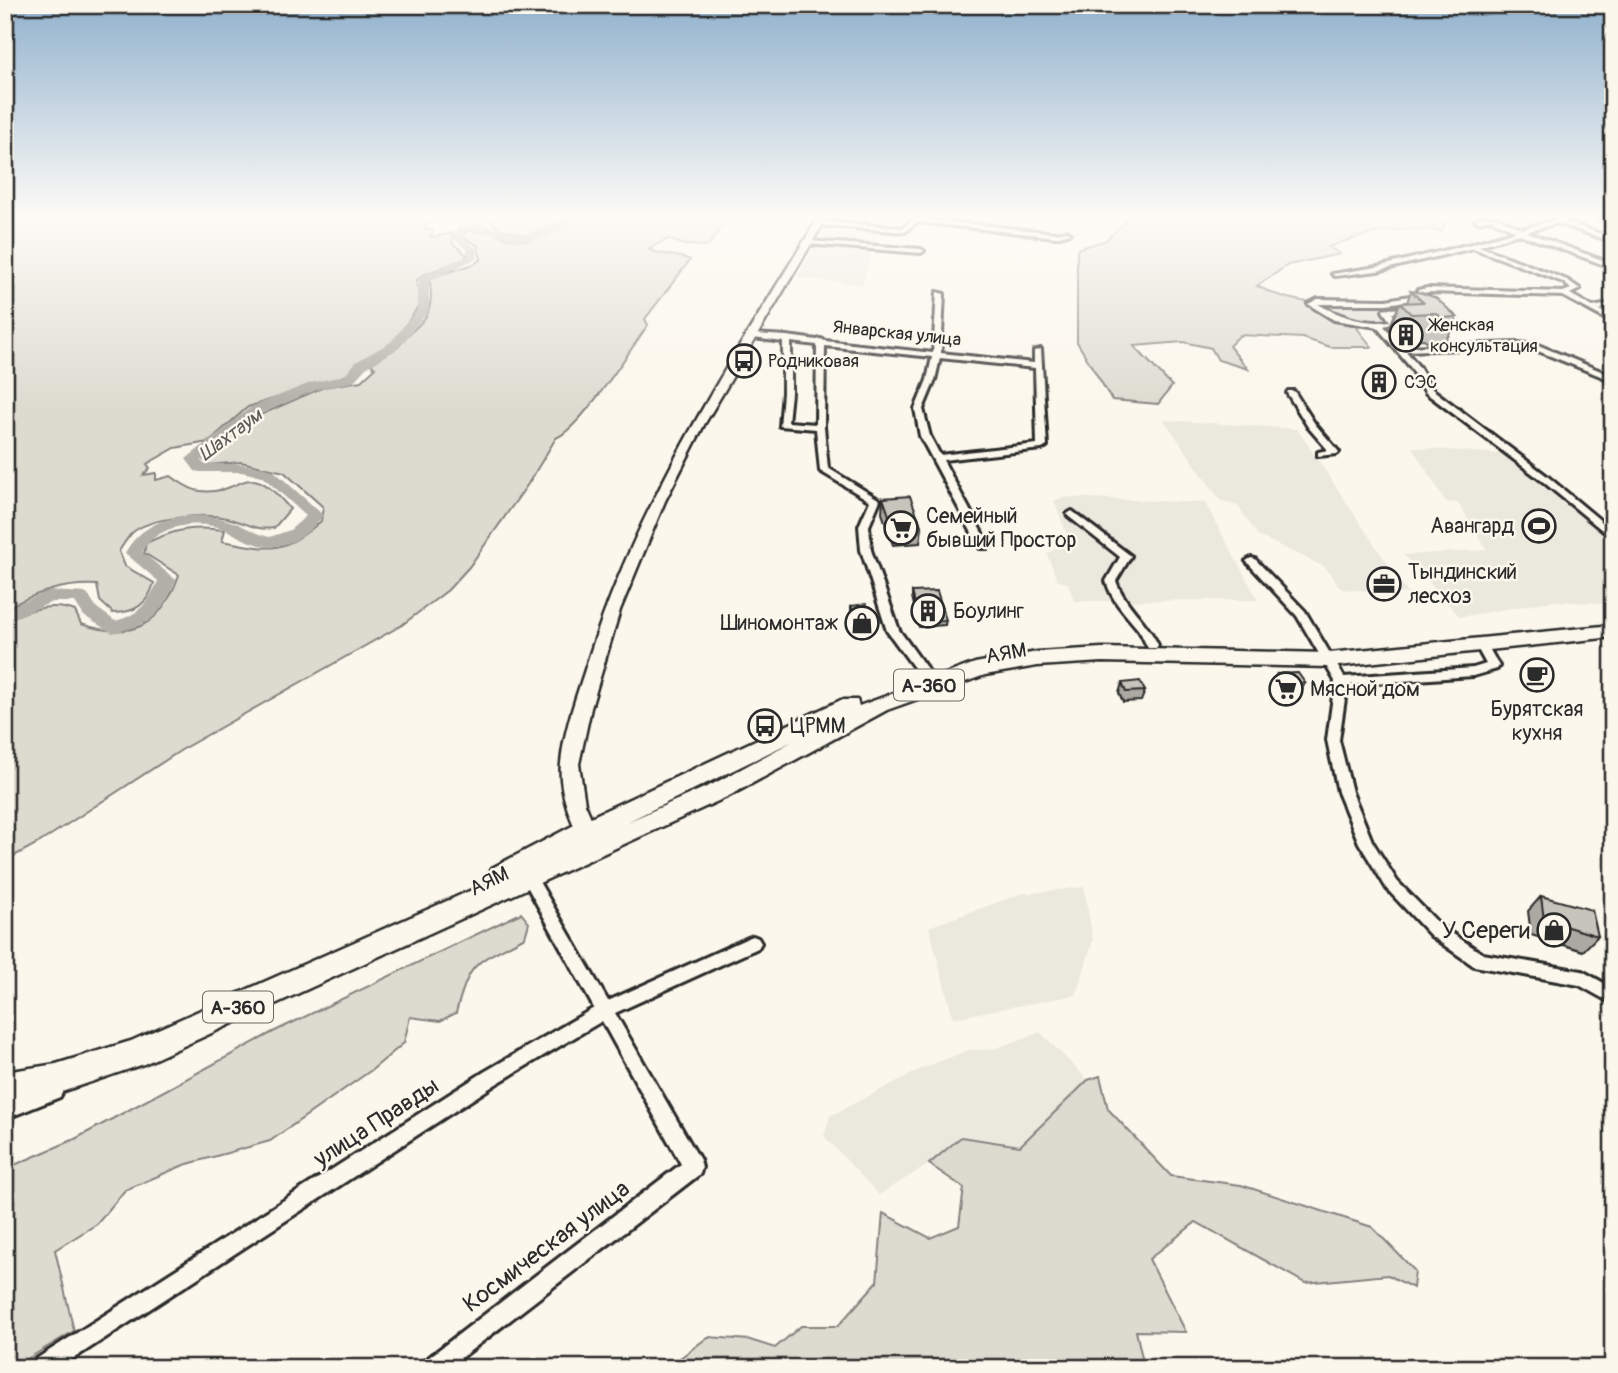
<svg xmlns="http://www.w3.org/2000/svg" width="1618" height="1373" viewBox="0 0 1618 1373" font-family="Pangolin,sans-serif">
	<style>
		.built { fill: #ebe8de }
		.green { fill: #dddad0; stroke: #84827e; stroke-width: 2 }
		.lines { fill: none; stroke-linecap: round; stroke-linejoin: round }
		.river { fill: #b1afa7; fill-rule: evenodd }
		.street-casing { stroke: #2b2b2b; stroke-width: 6 }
		.secondary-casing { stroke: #2b2b2b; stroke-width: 5 }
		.highway-casing { stroke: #2b2b2b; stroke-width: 5 }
		.street { fill: #fbf7ec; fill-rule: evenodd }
		.secondary { fill: #fbf7ec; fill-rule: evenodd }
		.highway { fill: #fbf7ec; fill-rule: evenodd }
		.wall { fill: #aba9a2; stroke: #2b2b2b; stroke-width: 2 }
		.shaded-wall { fill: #8b8984; stroke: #2b2b2b; stroke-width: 2 }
		.building { fill: #c7c4bc; stroke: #2b2b2b; stroke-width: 2 }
		.labels { text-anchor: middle; stroke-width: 5; stroke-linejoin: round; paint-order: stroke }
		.far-poi-label { font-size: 18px; fill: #2b2b2b; stroke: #fbf7ec; text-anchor: start }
		.far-street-label { font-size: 18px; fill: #2b2b2b; stroke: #fbf7ec }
		.far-water-label { font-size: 19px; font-style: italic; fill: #5a5956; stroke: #fbf7ec }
		.shield { fill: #fbf7ec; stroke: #696865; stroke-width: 2 }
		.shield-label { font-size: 19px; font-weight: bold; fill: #2b2b2b }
		.poi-label { font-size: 21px; fill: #2b2b2b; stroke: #fbf7ec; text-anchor: start }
		.street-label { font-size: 21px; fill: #2b2b2b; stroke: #fbf7ec }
		.near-poi-label { font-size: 24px; fill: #2b2b2b; stroke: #fbf7ec; text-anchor: end }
		.near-street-label { font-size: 24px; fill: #2b2b2b; stroke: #fbf7ec }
	</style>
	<rect width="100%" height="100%" fill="#fbf7ec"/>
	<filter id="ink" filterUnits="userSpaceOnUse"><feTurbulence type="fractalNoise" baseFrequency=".0143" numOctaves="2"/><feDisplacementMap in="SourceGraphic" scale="14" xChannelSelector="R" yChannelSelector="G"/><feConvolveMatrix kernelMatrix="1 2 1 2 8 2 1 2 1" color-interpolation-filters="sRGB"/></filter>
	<g filter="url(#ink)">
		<g class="built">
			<polygon points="831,217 917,217 909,231 880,229 862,285 796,277 830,224"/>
			<polygon points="1164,420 1297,429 1408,594 1341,589 1325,567 1258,536 1238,506 1220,500"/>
			<polygon points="1412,447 1511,455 1613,539 1613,604 1552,601 1460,617 1404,555 1487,550 1458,503 1446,502"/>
			<polygon points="1064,497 1205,503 1258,600 1074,601 1068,583 1058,581 1047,554 1069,540 1054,501"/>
			<polygon points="1084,887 1093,941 1076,995 953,1018 929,927 1020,894"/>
			<polygon points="1040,1032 1088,1080 1020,1146 961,1137 929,1164 879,1195 824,1136 830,1116 921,1069 968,1050 994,1049"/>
		</g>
		<g class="green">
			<path d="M 5,217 L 434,217 L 424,229 L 433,230 L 431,237 L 454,233 L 452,243 L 466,254 L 466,258 L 421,276 L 416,282 L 421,302 C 415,312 398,337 391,344 C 377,356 361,357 351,374 L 248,407 L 208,442 L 175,448 L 147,464 L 150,468 L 143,475 L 156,473 L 156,480 L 171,476 C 179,482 191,490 200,491 C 247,496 244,453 290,509 L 274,528 C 255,531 245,522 227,518 C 205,513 149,517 132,533 C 127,538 123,545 119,551 L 125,566 L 154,583 C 148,604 135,613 113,613 L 100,601 L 97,585 C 64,583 35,593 5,609 Z"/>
			<polygon points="463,217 556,217 563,222 526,236 498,228 490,221"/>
			<path d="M 569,217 L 728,217 L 708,246 L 685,245 L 668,239 L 648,249 C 663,257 677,253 690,260 L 645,319 L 648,325 C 630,350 580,429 556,438 L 528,484 L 469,567 L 448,590 L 402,625 L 186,747 L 40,842 L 5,861 L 5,620 C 29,610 51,602 75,611 L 81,624 C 133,641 161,626 179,575 L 144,553 L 146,543 C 176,529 192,526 225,530 L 222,541 C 270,550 282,555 321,521 L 323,507 L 284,472 L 241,462 L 208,465 L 202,458 L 253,418 L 324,387 L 361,381 L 375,368 L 371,364 C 383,356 420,327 426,316 C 432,306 432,289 429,278 L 474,264 L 481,259 L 477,245 L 462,237 L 467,231 L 494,232 L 506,238 L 527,241 L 570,226 Z"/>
			<path d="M 1121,217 L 1453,217 L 1445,223 L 1442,231 C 1401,226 1367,232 1329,247 L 1340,254 L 1288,265 L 1257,286 C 1307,313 1374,304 1428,298 L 1438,306 L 1384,311 L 1389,320 L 1373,321 L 1357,328 L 1372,347 L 1330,347 L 1303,338 L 1240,335 L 1229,346 L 1248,369 L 1218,360 L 1211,348 L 1183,342 L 1134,346 L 1172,386 L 1158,404 L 1112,400 L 1077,342 L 1077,249 L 1106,240 L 1126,221 Z"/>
			<path d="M 521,913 L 529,923 L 525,937 C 477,963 470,958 456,1013 L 440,1021 L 410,1017 L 404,1043 L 373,1069 L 270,1141 L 184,1165 L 125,1190 L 97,1224 L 55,1250 L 74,1331 L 12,1368 L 5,1368 L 5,1169 L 75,1139 L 273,1032 Z"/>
			<polygon points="1100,1076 1108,1109 1171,1176 1241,1185 1372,1227 1415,1271 1413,1288 1388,1275 1305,1283 1196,1222 1149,1259 1186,1332 1136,1331 1143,1362 1154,1368 667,1368 708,1337 750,1340 775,1348 801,1326 838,1326 877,1282 883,1213 930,1238 959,1226 964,1188 929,1164 961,1137 1020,1146 1088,1080"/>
		</g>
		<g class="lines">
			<path class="river" d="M 558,217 L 569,217 L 573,221 L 570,227 L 524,242 L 480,229 L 467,231 L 463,237 L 477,249 L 477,258 L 429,281 L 429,310 L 399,348 L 366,368 L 353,382 L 319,389 L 261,413 L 201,460 L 204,464 L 242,464 L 273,470 L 323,515 C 307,538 282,553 253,543 C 243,540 234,533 224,529 C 197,519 156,525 142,552 L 176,580 C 160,617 151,625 112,633 L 84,616 L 75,602 L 52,602 L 5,622 L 5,609 L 49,591 L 87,593 L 97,608 L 115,621 C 139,615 148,603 158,581 L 125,553 C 145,516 192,509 230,521 C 244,525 256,535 270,537 L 290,530 L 306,516 L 263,477 L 242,472 L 200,472 L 195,471 L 186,459 L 251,407 L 310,383 L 344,376 L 356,362 L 391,342 L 417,310 L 419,277 L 467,256 L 467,250 L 453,238 L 459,227 L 480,223 L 524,236 L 562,223 Z"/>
			<defs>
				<g id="street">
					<path d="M 1483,217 L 1496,217 L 1522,229 L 1565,217 L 1574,217 L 1564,221 L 1613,238 L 1613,242 L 1557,223 L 1526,232 L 1613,264 L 1613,268 L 1519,234 L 1479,246 L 1567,280 L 1580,289 L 1570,294 L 1593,307 L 1613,303 L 1613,307 L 1599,310 L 1613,318 L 1613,323 L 1563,296 L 1428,292 L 1424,293 L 1422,299 L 1386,304 L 1318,304 C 1339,316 1365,325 1390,321 L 1383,311 L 1384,309 L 1414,308 L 1414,312 L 1411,312 L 1392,313 L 1399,322 L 1384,326 L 1402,347 L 1518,343 L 1538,345 L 1613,376 L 1613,381 L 1533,349 L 1518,347 L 1406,351 L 1419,367 L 1432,389 L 1547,476 L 1613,531 L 1613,539 L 1541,480 L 1426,393 L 1411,368 L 1377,327 L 1334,320 L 1308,304 L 1318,299 L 1386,300 L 1416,295 L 1418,290 L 1427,288 L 1563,292 L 1571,289 L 1563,282 L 1473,248 L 1377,271 L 1335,276 L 1332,274 L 1377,267 L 1471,244 L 1516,231 L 1490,219 L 1478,222 L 1475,220 Z"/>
					<polygon points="1595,217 1613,220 1613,224 1596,218"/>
					<polygon points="915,218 1056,233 1067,231 1070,233 1056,237 917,222 905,232 819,225 816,223 819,221 903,228"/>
					<polygon points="808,241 921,249 924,251 921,253 806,244 805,243"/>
					<path d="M 937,292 L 944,294 L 941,353 L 1034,363 L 1034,351 L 1041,349 L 1047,446 L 1042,449 L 943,460 L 989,546 L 988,548 L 980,548 L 920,436 L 915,409 L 927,380 L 932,357 L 825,346 L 824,427 L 828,468 L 880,500 L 869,526 L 871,550 L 899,630 L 930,673 L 924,677 L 920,676 L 887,631 L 861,550 L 859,526 L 870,501 L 820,471 L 816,429 L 780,426 L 783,393 L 783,342 L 753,338 L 749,336 L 753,334 L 787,336 L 817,340 L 821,339 L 825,341 L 933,353 ZM 791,342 L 817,345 L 816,424 L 788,422 L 791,393 ZM 940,358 L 1035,368 L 1037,444 L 940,455 L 930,436 L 923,409 L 935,380 Z"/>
					<polygon points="1288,391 1294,391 1315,424 1339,452 1337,454 1318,456 1318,452 1328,450 1308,427 1287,393"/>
					<path d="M 1072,511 L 1131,556 L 1116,581 C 1125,606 1147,621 1158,645 L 1156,648 L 1148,648 C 1144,641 1142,634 1137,628 C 1124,612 1112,601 1106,581 L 1120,557 L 1068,516 L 1067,514 Z"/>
					<polygon points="1251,558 1255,559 1305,611 1344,677 1473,668 1486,664 1476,646 1482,642 1486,643 1499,666 1497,669 1473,676 1347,685 1339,740 1352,792 1372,841 1397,881 1441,926 1483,954 1582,971 1613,988 1613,1004 1579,985 1474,966 1431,936 1387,889 1359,843 1338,792 1327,740 1335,681 1297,616 1246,561"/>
					<polygon points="529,871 534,873 608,1001 748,938 753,936 758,938 761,943 758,948 615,1013 700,1160 702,1167 700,1174 448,1368 421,1368 424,1361 681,1164 602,1021 496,1084 59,1368 30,1368 33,1361 484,1072 594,1008 522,877 524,873"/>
					<polygon points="54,1082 60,1085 63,1091 60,1097 5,1119 5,1101"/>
				</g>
				<path id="secondary" d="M 819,217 L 827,217 L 704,425 L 665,501 L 620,610 L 591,708 L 579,764 L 585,804 L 602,843 L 599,849 L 592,851 L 585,849 C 572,823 558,792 561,763 C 564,728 578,693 588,660 C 639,499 731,360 819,217 Z"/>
				<path id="highway" d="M 1613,625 L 1613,637 L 1329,667 L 1102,662 L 1037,666 L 985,675 L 887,710 L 729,796 L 144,1064 L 56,1094 L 5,1102 L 5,1072 L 56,1064 L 131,1041 L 492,881 L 488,875 L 492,868 L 578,823 L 841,700 L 857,700 L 859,706 L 975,663 L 1037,652 L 1102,648 L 1329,653 ZM 793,741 L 713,784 L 627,822 Z"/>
			</defs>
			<use href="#street" class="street-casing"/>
			<use href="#secondary" class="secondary-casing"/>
			<use href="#highway" class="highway-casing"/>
			<use href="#street" class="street"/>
			<use href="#secondary" class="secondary"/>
			<use href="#highway" class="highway"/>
		</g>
		<g class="wall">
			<polygon points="1411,291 1457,317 1445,343 1429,343 1424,339 1399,340 1389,328 1400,303 1407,302"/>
			<polygon points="883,498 922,528 920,543 893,545 882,513"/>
			<polygon points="912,592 946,620 945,625 919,627 912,597"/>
			<polygon points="851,606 873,620 873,630 858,632 851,616"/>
			<polygon points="1277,674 1305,683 1300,693 1279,694 1273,684"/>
			<polygon points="1122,683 1145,691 1141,701 1123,702 1119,693"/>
			<polygon points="1541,896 1598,936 1583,951 1531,935 1528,911"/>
		</g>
		<polygon class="shaded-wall" points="873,620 873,630 858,632 858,622"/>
		<g class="building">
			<polygon points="1411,291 1422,293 1436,298 1457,317 1441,318 1436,313 1411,314 1400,303 1423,302"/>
			<polygon points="910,496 922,528 894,530 883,498"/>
			<polygon points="937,591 946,620 920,622 912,592"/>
			<polygon points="866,604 873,620 858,622 851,606"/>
			<polygon points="1298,673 1305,683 1284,684 1277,674"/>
			<polygon points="1140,681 1145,691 1126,692 1122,683"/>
			<polygon points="1541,896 1592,910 1598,936 1544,920"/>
		</g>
	</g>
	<linearGradient id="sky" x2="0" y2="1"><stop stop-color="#92b2ce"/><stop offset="0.53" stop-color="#fdfbf6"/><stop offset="1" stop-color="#fdfbf6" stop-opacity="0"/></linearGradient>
	<rect width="1618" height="409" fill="url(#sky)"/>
	<defs>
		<symbol id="building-ring" viewBox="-11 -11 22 22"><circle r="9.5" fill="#fbf7ec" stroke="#2b2b2b" stroke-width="1.5"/><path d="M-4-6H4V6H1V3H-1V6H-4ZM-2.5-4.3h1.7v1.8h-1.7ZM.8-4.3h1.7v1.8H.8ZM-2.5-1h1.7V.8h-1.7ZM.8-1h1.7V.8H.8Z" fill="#2b2b2b"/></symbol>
		<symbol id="bus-ring" viewBox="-11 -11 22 22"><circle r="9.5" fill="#fbf7ec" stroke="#2b2b2b" stroke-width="1.5"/><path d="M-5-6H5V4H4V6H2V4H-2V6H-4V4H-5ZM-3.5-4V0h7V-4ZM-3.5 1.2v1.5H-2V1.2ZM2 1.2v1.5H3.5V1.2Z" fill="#2b2b2b"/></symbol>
		<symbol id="stadium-ring" viewBox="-11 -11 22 22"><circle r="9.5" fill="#fbf7ec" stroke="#2b2b2b" stroke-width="1.5"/><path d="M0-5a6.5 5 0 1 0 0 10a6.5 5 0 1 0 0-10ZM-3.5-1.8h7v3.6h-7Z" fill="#2b2b2b"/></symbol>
		<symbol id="supermarket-ring" viewBox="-11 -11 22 22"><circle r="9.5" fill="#fbf7ec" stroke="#2b2b2b" stroke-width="1.5"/><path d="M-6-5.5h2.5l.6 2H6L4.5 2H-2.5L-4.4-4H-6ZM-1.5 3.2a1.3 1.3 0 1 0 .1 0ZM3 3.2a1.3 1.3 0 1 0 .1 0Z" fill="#2b2b2b"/></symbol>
		<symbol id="office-ring" viewBox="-11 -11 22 22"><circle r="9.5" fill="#fbf7ec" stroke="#2b2b2b" stroke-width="1.5"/><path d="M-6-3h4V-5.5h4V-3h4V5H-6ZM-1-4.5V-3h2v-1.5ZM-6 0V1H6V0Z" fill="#2b2b2b"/></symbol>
		<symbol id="shop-ring" viewBox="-11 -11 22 22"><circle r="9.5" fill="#fbf7ec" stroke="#2b2b2b" stroke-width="1.5"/><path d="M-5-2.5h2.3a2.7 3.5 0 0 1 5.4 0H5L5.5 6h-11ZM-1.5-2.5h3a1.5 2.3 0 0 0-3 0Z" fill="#2b2b2b"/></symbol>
		<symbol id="cafe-ring" viewBox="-11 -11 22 22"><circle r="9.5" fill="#fbf7ec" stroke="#2b2b2b" stroke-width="1.5"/><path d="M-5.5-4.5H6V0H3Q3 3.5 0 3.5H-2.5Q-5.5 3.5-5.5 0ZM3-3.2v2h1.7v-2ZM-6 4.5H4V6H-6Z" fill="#2b2b2b"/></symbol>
	</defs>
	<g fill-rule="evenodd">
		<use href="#building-ring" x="1387" y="316" width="38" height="38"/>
		<use href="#bus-ring" x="725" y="342" width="38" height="38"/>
		<use href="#building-ring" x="1360" y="363" width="38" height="38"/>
		<use href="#stadium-ring" x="1520" y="507" width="38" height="38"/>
		<use href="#supermarket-ring" x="882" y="509" width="38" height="38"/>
		<use href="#office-ring" x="1365" y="565" width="38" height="38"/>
		<use href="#building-ring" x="909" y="592" width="38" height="38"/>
		<use href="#shop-ring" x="843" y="604" width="38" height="38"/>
		<use href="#cafe-ring" x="1518" y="656" width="38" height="38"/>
		<use href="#supermarket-ring" x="1267" y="670" width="38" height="38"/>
		<use href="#bus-ring" x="746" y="707" width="38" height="38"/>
		<use href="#shop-ring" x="1535" y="911" width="38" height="38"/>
	</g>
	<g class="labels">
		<g class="far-poi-label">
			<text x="1430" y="331">Женская<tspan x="1430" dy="21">консультация</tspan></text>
			<text x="768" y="367">Родниковая</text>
			<text x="1404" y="388">СЭС</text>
		</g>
		<g class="far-street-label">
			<text transform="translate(897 333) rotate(6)" y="6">Январская улица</text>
		</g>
		<g class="far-water-label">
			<text transform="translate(230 434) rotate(-37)" y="7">Шахтаум</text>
		</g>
		<g class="shield">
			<rect x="894" y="669.5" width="70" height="31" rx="5"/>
			<rect x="203" y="991.5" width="70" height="31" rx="5"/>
		</g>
		<g class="shield-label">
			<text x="929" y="692">А-360</text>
			<text x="238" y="1014">А-360</text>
		</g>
		<g class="poi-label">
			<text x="926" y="523">Семейный<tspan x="926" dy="24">бывший Простор</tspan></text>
			<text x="1514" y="533" text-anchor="end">Авангард</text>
			<text x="1408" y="579">Тындинский<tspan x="1408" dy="24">лесхоз</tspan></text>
			<text x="953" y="618">Боулинг</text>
			<text x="838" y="630" text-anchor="end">Шиномонтаж</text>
			<text x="1310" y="696">Мясной дом</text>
			<text x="1537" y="716" text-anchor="middle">Бурятская<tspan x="1537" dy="24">кухня</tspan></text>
			<text x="790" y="733">ЦРММ</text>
		</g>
		<g class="street-label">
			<text transform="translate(1006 653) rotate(-10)" y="7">АЯМ</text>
			<text transform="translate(489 881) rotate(-26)" y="7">АЯМ</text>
		</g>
		<g class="near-poi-label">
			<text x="1530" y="938">У Сереги</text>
		</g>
		<g class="near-street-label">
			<text transform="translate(376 1122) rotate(-33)" y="8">улица Правды</text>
			<text transform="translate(546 1246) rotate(-37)" y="8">Космическая улица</text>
		</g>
	</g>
	<rect width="1618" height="1373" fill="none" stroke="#fbf7ec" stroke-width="28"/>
	<rect x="14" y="14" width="1590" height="1345" fill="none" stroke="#2b2b2b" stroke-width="2.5" filter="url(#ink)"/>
</svg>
